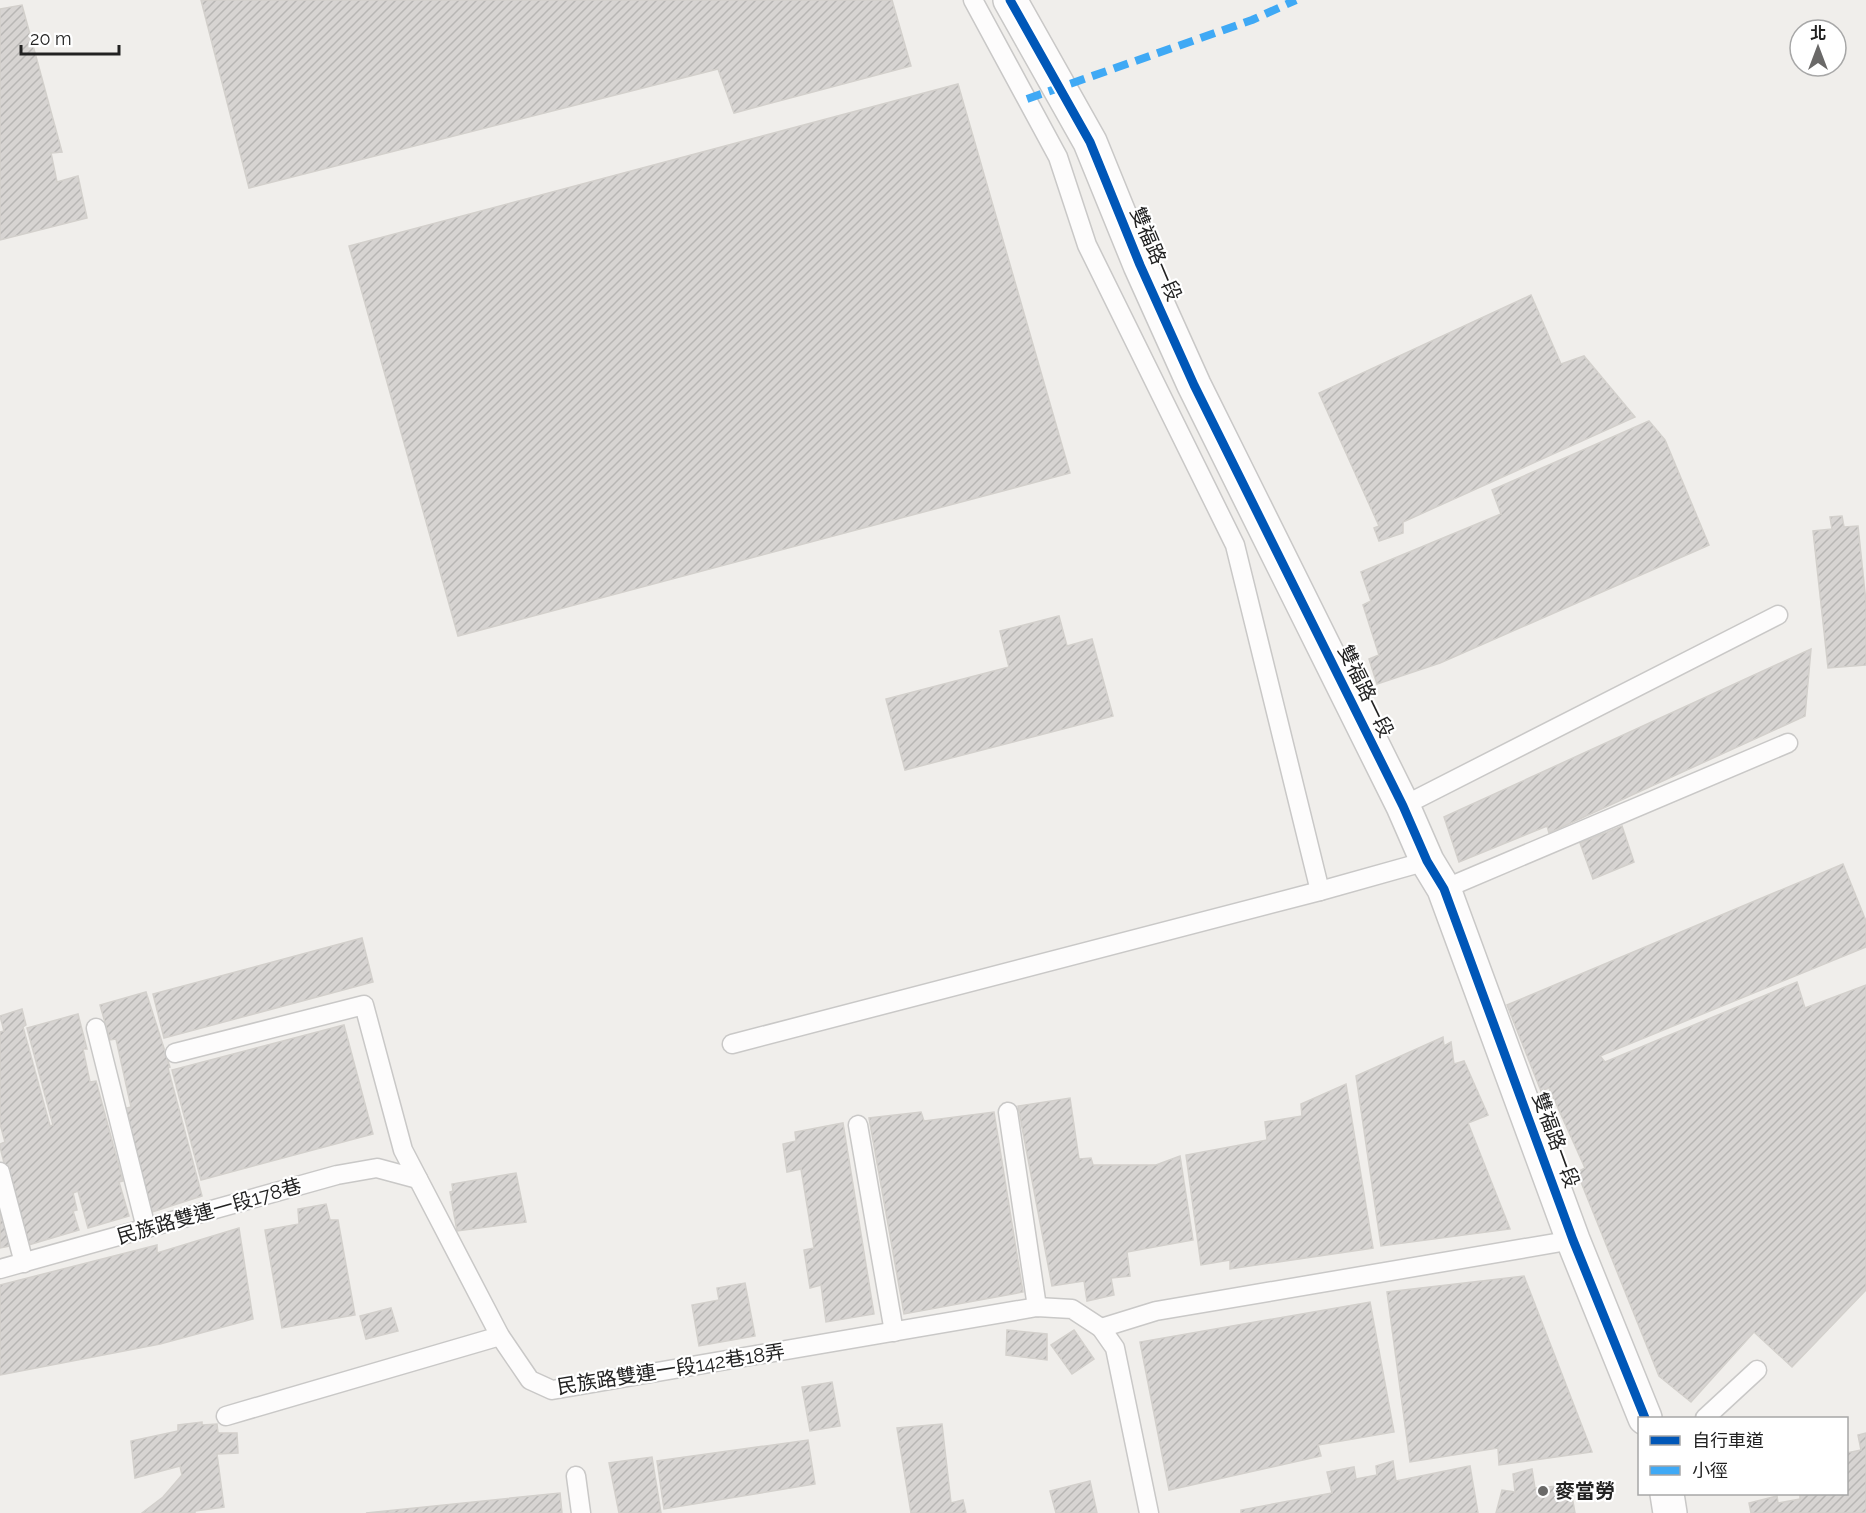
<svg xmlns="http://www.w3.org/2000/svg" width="1866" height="1513" viewBox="0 0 1866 1513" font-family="Raleway,'Noto Sans TC',sans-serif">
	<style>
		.building { fill: url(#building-hatch); stroke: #d3d0cc; stroke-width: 1.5 }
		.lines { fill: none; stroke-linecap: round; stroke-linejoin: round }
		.lane-casing { stroke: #c9c8c7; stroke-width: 21 }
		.street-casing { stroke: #c9c8c7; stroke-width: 36 }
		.lane { stroke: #fdfcfc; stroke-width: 18 }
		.street { stroke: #fdfcfc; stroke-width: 33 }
		.quiet { stroke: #3fa9f5; stroke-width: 8; stroke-dasharray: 15 8; stroke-linecap: butt }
		.cycleway-casing { stroke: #fff; stroke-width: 13 }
		.cycleway { stroke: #0057b8; stroke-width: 9 }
		.poi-dot { fill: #6a6968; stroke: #fff; stroke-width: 2 }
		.labels { text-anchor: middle; stroke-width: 4.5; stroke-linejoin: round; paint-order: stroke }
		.street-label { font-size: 20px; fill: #222; stroke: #fff }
		.poi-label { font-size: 20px; font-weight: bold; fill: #222; stroke: #fff; text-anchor: start }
	</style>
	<defs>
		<pattern id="building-hatch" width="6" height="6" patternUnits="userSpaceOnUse" patternTransform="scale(1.5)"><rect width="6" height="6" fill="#d7d4d2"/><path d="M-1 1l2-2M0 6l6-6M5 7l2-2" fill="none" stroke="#b8b6b4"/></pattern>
	</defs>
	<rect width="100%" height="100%" fill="#f0eeeb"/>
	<g class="building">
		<polygon points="201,0 892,0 911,66 734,113 718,69 249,188"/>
		<polygon points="22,5 62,152 51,153 57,182 78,176 87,218 0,240 0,9"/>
		<polygon points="958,84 1070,473 458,636 349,246"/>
		<polygon points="1531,295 1561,364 1584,356 1635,417 1403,522 1403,533 1379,541 1374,528 1379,526 1319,393"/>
		<polygon points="1649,421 1665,440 1709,545 1440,663 1377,684 1369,659 1379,655 1363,605 1371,601 1361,572 1501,514 1492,490"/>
		<polygon points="1842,516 1844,527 1858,526 1866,602 1866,665 1828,668 1813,531 1832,529 1830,517"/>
		<polygon points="1059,616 1067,646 1092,639 1113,716 905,770 886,699 1009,667 1000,631"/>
		<polygon points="1811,649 1805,716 1549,833 1547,826 1459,862 1444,817"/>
		<polygon points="1622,826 1634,862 1593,879 1580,843"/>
		<polygon points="1843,864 1866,921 1866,947 1600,1056 1605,1062 1797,982 1805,1008 1866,985 1866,1290 1792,1367 1754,1332 1691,1402 1659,1376 1577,1172 1585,1168 1549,1088 1541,1091 1507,1005"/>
		<polygon points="362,938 373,982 164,1038 153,994"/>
		<polygon points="146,992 170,1067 168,1068 202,1196 149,1213 123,1109 131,1107 116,1039 110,1040 100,1005"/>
		<polygon points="22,1009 26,1025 23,1027 50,1126 53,1125 27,1028 78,1014 87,1049 83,1049 90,1082 96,1081 123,1181 119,1182 129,1216 88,1228 78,1191 73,1193 77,1210 73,1211 79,1230 25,1246 0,1147 0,1144 5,1142 0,1124 0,1032 4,1031 0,1016"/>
		<polygon points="344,1025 373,1134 201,1180 172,1070"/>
		<polygon points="1443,1037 1444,1046 1451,1042 1454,1064 1464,1061 1488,1115 1468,1123 1510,1229 1381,1246 1356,1076"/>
		<polygon points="1346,1084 1373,1248 1230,1269 1230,1260 1201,1265 1186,1155 1267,1140 1265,1122 1302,1116 1301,1104"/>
		<polygon points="1070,1098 1079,1159 1091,1158 1093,1165 1156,1165 1180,1156 1193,1240 1127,1252 1130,1276 1111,1278 1114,1295 1087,1301 1084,1281 1052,1286 1018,1106"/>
		<polygon points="921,1112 924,1121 994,1112 1023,1292 904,1314 869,1118"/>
		<polygon points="843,1123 874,1314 826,1322 821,1285 810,1288 804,1250 814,1248 801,1169 787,1172 783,1144 796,1141 795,1132"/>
		<polygon points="516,1173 526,1222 457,1231 450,1192 453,1191 452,1184"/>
		<polygon points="326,1204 330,1220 338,1220 355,1315 282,1328 265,1230 299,1224 298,1209"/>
		<polygon points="0,1205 10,1246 0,1248"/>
		<polygon points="239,1228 253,1319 160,1344 0,1375 0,1285 157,1245 157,1253"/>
		<polygon points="1524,1276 1592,1452 1499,1465 1498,1448 1410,1462 1387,1292"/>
		<polygon points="745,1283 755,1336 699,1346 692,1305 719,1300 717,1288"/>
		<polygon points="1370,1302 1394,1432 1318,1445 1321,1456 1169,1490 1140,1342"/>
		<polygon points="391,1308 398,1331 366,1339 360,1316"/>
		<polygon points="1007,1330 1047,1334 1047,1360 1006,1355"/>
		<polygon points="1074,1330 1094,1359 1072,1374 1051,1345"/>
		<polygon points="832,1382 840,1426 810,1431 802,1387"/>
		<polygon points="202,1422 202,1425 217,1424 218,1433 237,1433 238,1453 217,1454 224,1507 195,1511 195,1513 142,1513 163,1497 182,1475 180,1466 135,1478 131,1441 178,1431 178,1425"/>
		<polygon points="942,1424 951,1503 963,1500 966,1513 911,1513 897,1428"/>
		<polygon points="1866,1433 1866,1513 1751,1513 1749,1503 1777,1496 1778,1503 1800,1499 1800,1494 1846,1494 1846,1453 1861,1450 1858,1435"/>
		<polygon points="808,1440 815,1484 664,1509 657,1461"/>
		<polygon points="652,1457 661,1513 619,1513 609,1463"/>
		<polygon points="1393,1461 1396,1481 1470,1466 1478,1513 1241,1513 1241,1510 1332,1493 1327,1472 1354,1467 1356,1479 1377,1475 1376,1466"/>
		<polygon points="1532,1469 1535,1488 1570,1485 1575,1513 1496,1513 1502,1490 1515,1492 1513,1474"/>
		<polygon points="1090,1481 1097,1513 1056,1513 1050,1491"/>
		<polygon points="560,1493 562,1513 366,1513"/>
	</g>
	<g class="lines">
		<defs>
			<g id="lane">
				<polyline points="973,0 1058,157 1087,245 1235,545 1320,891"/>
				<polyline points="1403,806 1778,615"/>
				<polyline points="1444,889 1788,743"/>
				<polyline points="96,1028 146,1228"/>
				<polyline points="732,1044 1320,891 1427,861"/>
				<polyline points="175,1053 364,1005 403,1150 500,1336 530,1380 552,1390 1037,1307 1072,1309 1101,1328 1115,1348 1149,1513"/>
				<polyline points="1008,1112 1037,1307"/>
				<polyline points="858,1125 894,1332"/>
				<polyline points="0,1172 24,1263"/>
				<polyline points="0,1269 337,1175 377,1168 418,1179"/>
				<polyline points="1101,1328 1156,1311 1573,1240"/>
				<polyline points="226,1416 500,1336"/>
				<polyline points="1705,1418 1757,1370"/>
				<polyline points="576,1476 581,1513"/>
			</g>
			<g id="street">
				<polyline points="1010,0 1090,142 1140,265 1194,385 1403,806 1427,861 1444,889 1573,1240 1645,1418"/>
				<polyline points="1667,1494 1670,1513"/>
			</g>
		</defs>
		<use href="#lane" class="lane-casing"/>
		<use href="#street" class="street-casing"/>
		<use href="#lane" class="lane"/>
		<use href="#street" class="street"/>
		<polyline class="quiet" points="1027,99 1252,20 1296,0"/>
		<defs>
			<polyline id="cycleway" points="1010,0 1090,142 1140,265 1194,385 1403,806 1427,861 1444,889 1573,1240 1645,1418"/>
		</defs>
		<use href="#cycleway" class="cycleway-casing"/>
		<use href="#cycleway" class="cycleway"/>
	</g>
	<circle class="poi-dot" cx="1543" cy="1491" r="6"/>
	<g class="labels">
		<g class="street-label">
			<text transform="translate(1156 254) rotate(67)" y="7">雙福路一段</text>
			<text transform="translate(1366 691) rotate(64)" y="7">雙福路一段</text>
			<text transform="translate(1556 1140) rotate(70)" y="7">雙福路一段</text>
			<text transform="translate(209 1211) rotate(-16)" y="7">民族路雙連一段178巷</text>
			<text transform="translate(671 1369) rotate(-9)" y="7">民族路雙連一段142巷18弄</text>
		</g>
		<g class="poi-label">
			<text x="1555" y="1498">麥當勞</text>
		</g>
	</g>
	<rect x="1638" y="1417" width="210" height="78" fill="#ffffff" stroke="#a7a7a7" stroke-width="1.5"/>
	<rect x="1650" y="1436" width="30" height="9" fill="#0057b8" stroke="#a7a7a7" stroke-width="1.5"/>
	<text x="1692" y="1447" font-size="18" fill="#222222">自行車道</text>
	<rect x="1650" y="1466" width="30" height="9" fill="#3fa9f5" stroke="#a7a7a7" stroke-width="1.5"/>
	<text x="1692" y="1477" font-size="18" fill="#222222">小徑</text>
	<g transform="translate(1818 48)"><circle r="28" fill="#ffffff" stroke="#a7a7a7" stroke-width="1.5"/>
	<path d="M0-4.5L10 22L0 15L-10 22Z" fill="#6a6968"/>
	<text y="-9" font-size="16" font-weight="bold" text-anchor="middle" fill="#222222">北</text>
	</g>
	<path d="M21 45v9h98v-9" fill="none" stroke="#222222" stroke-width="3"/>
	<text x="30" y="45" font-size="18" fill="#222222" stroke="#ffffff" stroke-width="4.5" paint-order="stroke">20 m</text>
</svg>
